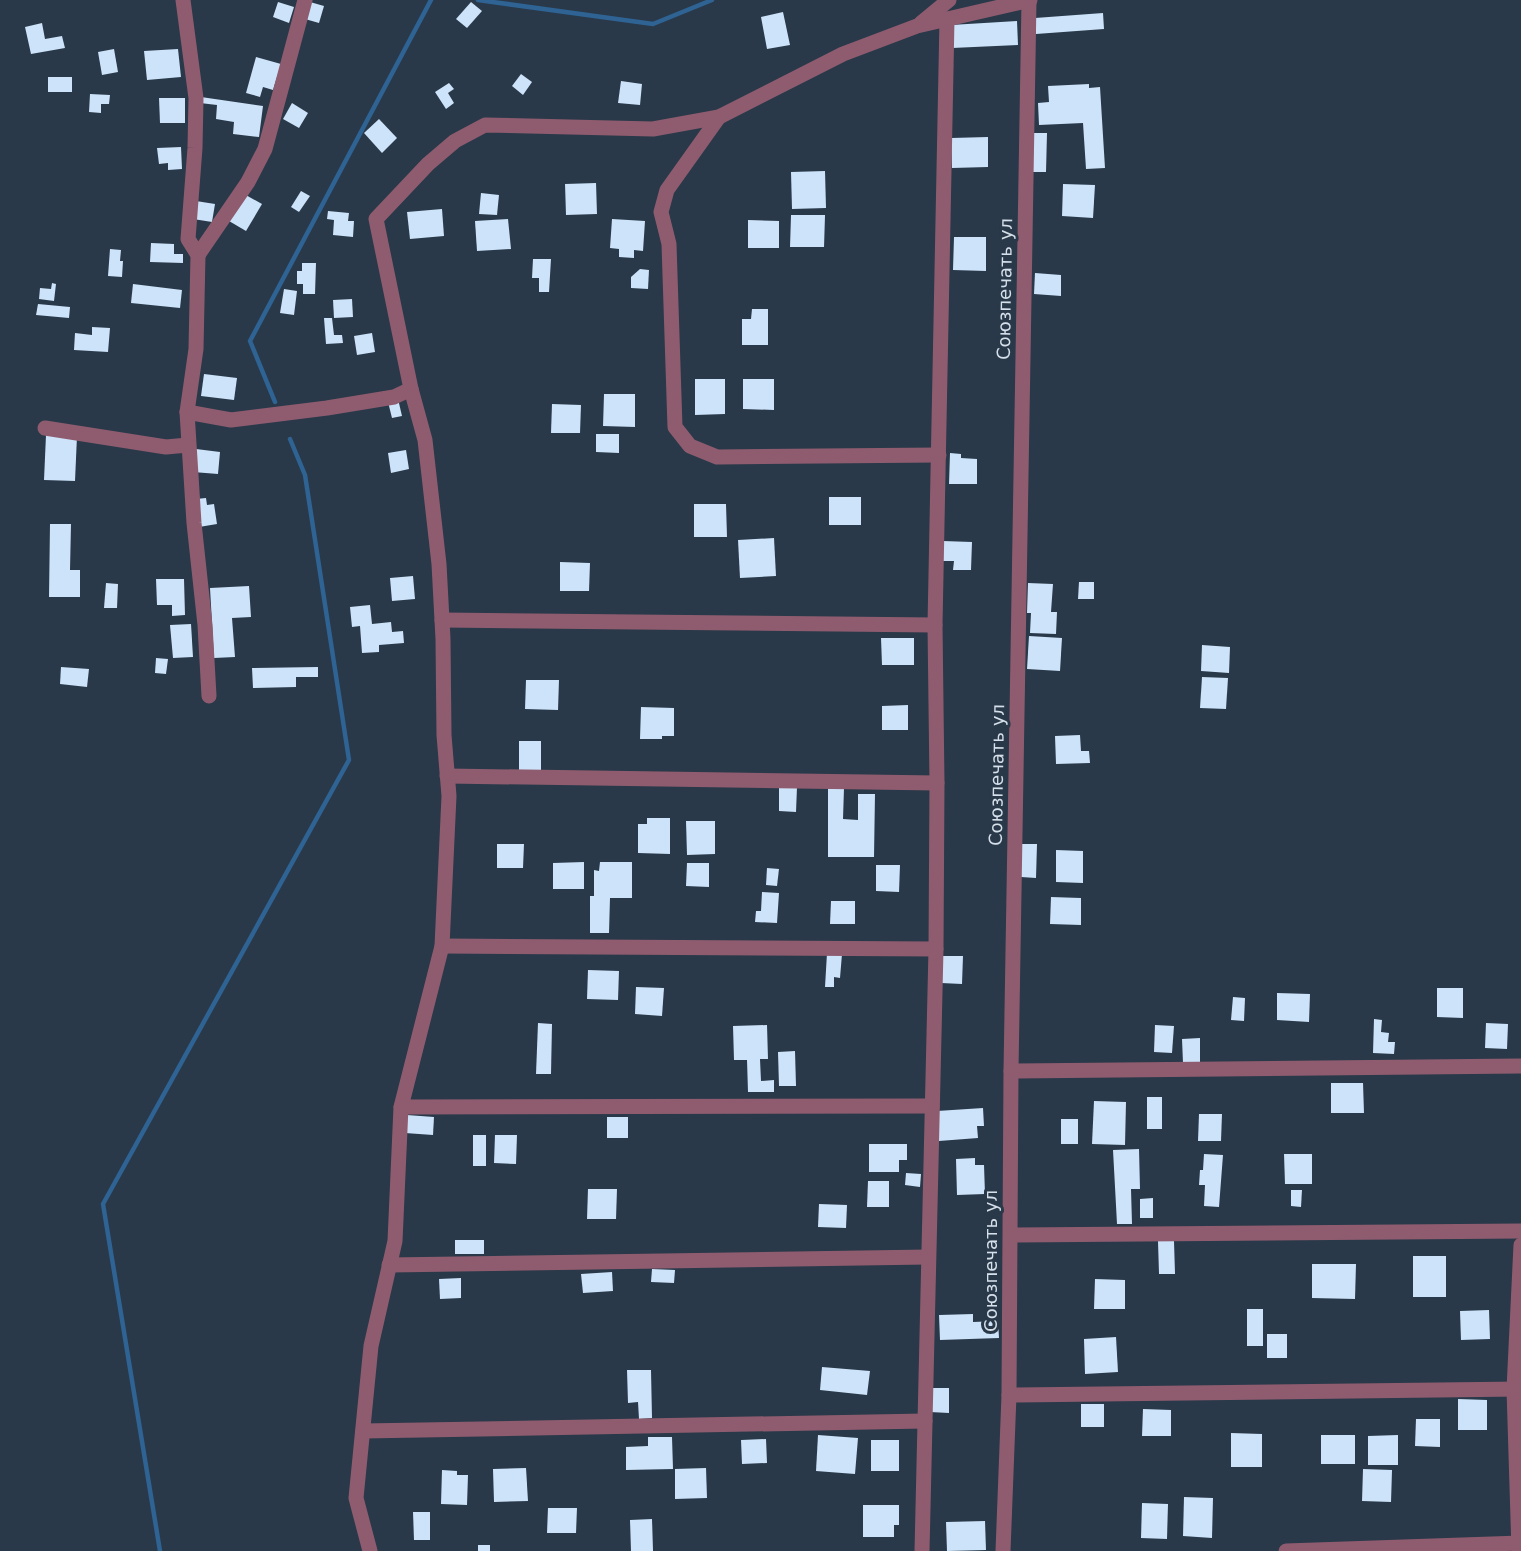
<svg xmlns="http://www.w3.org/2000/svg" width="1521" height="1551" viewBox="0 0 1521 1551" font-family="'DejaVu Sans',sans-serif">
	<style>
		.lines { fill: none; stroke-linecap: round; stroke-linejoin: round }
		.stream { stroke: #2e6394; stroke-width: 4.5 }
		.building { fill: #cce3f9 }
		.minor { stroke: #8f5c6f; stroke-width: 15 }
		.labels { text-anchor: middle; stroke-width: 6; stroke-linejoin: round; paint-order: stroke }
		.street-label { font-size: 18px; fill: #d6e0ea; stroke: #293949 }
	</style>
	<rect width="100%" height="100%" fill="#293949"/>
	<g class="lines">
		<g class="stream">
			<polyline points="478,0 653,24 712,0"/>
			<polyline points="275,402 250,341 431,0"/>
			<polyline points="160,1551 103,1204 349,760 305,475 290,439"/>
		</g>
	</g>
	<g class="building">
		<polygon points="278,2 294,7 289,23 273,17"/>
		<polygon points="310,2 324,6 319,23 305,19"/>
		<polygon points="471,2 482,11 467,28 456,19"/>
		<polygon points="783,12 790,45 767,49 761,17"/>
		<polygon points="1103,13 1104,29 1036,34 1035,18"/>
		<polygon points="1017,21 1018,45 952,48 951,25"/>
		<polygon points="42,23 45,39 62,36 65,48 31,54 25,27"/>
		<polygon points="114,49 118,72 102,75 98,52"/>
		<polygon points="178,49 181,77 147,80 144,51"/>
		<polygon points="256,57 281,64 273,90 263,87 260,97 246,93"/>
		<polygon points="521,74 532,82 523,95 512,86"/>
		<rect x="48" y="77" width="24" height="15"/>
		<polygon points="621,81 642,84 640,105 618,103"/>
		<polygon points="449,83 454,89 448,93 454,103 446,109 435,92"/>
		<polygon points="1089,84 1089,88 1100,87 1105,168 1086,169 1083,123 1039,125 1038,103 1049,102 1048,86"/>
		<polygon points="90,94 110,95 109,104 101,104 101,113 89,112"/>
		<polygon points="201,97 263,106 259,137 233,134 234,122 216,119 217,105 200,103"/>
		<polygon points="159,98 185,98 185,123 160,123"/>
		<polygon points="292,103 308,113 299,128 283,119"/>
		<polygon points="379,119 397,138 382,153 364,133"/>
		<polygon points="1033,133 1047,133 1046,172 1032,172"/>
		<polygon points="988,137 988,167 952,168 951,138"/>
		<polygon points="181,147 182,169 168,170 168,163 159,164 157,148"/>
		<polygon points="825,171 826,208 792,209 791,172"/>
		<polygon points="596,183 597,214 566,215 565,184"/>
		<polygon points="1063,184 1095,185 1093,218 1062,216"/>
		<polygon points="301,191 310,196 299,212 291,207"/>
		<polygon points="481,193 499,195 497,215 479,214"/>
		<polygon points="244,194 262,204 246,231 229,221"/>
		<polygon points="196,201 215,204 212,222 193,219"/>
		<polygon points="442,209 444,236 410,239 407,212"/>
		<polygon points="328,211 349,213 348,221 354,221 353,237 333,235 334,220 327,219"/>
		<polygon points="791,215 825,215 824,247 790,247"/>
		<polygon points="508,219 511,249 477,251 475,221"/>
		<polygon points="612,219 645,221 643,251 634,250 634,258 619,257 619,249 610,248"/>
		<polygon points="748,220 779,221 779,248 748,248"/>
		<polygon points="954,237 986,237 986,271 953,270"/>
		<polygon points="151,243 174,244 174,254 183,254 183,263 150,262"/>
		<polygon points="110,249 121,250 120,261 123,261 122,277 108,276"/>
		<polygon points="533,259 551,259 549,292 539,292 539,278 532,278"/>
		<polygon points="302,263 316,263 315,294 303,294 303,284 297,284 297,271 302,271"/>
		<polygon points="640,269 649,270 648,289 631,288 631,277"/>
		<polygon points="1035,273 1061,275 1061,296 1034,294"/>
		<polygon points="52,283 56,284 54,301 39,299 40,288 51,289"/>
		<polygon points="133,284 182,290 180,308 131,303"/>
		<polygon points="284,289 297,291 294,315 280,313"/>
		<polygon points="352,299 353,317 334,318 333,300"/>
		<polygon points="38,304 70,307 69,318 36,315"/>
		<polygon points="752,309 768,309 768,345 742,345 742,319 751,319"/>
		<polygon points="324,318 332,318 334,335 342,335 343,343 326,344"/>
		<polygon points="92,327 110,328 108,352 74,350 75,333 92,335"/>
		<polygon points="372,333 375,352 357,355 354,336"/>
		<polygon points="204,374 237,378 234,400 201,396"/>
		<polygon points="695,379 725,379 725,414 695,415"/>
		<polygon points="743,379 774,379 774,410 743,409"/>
		<polygon points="604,394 635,394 635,427 603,426"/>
		<polygon points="398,399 402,416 392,418 388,402"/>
		<polygon points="552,404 581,405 580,433 551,433"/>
		<polygon points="596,434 619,434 619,453 596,452"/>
		<polygon points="46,435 77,436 75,481 44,480"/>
		<polygon points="196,449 220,452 218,474 193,472"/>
		<polygon points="406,450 409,469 391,473 388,453"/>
		<polygon points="950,453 961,454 961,458 977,459 977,484 949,484"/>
		<rect x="829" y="497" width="32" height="28"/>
		<polygon points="206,498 207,505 214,504 217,524 199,527 196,499"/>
		<polygon points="694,504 726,504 727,537 694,537"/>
		<polygon points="50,524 71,524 70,570 80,570 80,597 49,597"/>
		<polygon points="774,538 776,576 740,578 738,540"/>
		<polygon points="943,541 972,542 971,570 953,570 954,561 942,561"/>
		<polygon points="560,562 590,563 589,591 560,591"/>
		<polygon points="413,576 415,599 392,601 390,578"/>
		<polygon points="156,579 184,579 185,615 172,616 172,605 157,605"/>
		<polygon points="1079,582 1094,582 1094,599 1078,599"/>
		<polygon points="106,583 118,584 117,608 104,608"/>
		<polygon points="1028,583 1053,584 1051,612 1057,612 1056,634 1030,633 1031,613 1027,613"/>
		<polygon points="249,586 251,617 232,618 235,657 214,658 210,588"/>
		<polygon points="370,605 372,624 391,622 392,632 403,631 404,643 379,645 379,652 362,653 360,626 352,627 350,607"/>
		<polygon points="191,624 193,657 173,658 170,625"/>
		<polygon points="1029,636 1062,638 1060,671 1027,669"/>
		<polygon points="881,638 914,638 914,665 882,665"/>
		<polygon points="1202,645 1230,647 1229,673 1201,671"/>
		<polygon points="156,658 168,659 166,674 155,673"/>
		<polygon points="61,667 89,669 87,687 60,684"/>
		<polygon points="318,667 318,677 296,677 296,687 253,688 252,668"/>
		<polygon points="1202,677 1228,678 1226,709 1200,708"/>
		<polygon points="526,680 559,680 558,710 525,709"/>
		<polygon points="908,705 908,730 882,730 882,706"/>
		<polygon points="641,707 674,708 674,736 662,736 662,739 640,739"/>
		<polygon points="1080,735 1081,751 1089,751 1090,763 1056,764 1055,736"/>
		<polygon points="519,741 541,741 541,770 519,771"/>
		<polygon points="779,786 797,787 796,812 779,811"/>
		<polygon points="828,788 844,788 843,819 858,820 858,794 875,794 874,857 828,857"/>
		<polygon points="647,818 670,818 670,854 638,853 638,824 647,824"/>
		<polygon points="686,821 715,821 715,854 687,855"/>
		<polygon points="497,844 524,844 523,868 497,868"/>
		<polygon points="1021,844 1037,844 1036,878 1021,877"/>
		<polygon points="1056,850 1083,851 1083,883 1056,882"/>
		<polygon points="584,862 584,889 553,889 553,863"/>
		<polygon points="600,862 632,862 632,898 610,898 609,933 590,933 590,896 594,896 594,870 599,871"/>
		<polygon points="687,863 709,863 709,887 686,886"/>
		<polygon points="876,865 900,865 899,892 876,891"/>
		<polygon points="767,868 779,869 777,886 766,885"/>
		<polygon points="762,892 779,893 777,923 755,922 756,911 761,911"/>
		<polygon points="1051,897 1081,898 1081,925 1050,924"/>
		<polygon points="831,901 855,901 855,924 830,924"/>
		<polygon points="827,953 842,954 840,978 834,977 834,987 825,987"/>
		<polygon points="941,956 963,956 962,984 941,983"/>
		<polygon points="588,970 619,971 618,1000 587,999"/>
		<polygon points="636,987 664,988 662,1016 635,1014"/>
		<polygon points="1437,988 1463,988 1463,1018 1437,1017"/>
		<polygon points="1277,993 1310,994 1309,1022 1277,1020"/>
		<polygon points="1233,997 1245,998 1244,1021 1231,1020"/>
		<polygon points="1374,1019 1382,1020 1381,1032 1389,1033 1388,1042 1395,1042 1394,1054 1373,1053"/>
		<polygon points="538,1023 552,1024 551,1074 536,1074"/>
		<polygon points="1486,1023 1508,1024 1507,1049 1485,1048"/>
		<polygon points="767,1025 768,1059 760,1059 761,1081 774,1080 774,1092 748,1092 747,1060 734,1060 733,1026"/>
		<polygon points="1155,1025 1174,1026 1172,1053 1154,1052"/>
		<polygon points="1200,1038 1200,1062 1183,1063 1182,1039"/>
		<polygon points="795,1051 796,1086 779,1086 778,1052"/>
		<polygon points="1331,1083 1363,1083 1364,1113 1331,1113"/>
		<rect x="1147" y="1097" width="15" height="32"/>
		<polygon points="1094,1101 1126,1102 1125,1145 1092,1144"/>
		<polygon points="983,1108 984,1126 977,1126 978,1138 939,1141 937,1111"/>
		<polygon points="1199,1114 1222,1114 1221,1141 1198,1141"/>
		<polygon points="407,1115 434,1117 433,1135 405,1133"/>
		<rect x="607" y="1117" width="21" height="21"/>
		<rect x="1061" y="1119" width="17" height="25"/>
		<rect x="473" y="1135" width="13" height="31"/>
		<polygon points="495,1135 517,1135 516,1164 494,1163"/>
		<polygon points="869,1144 907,1144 907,1160 899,1160 899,1172 869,1172"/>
		<polygon points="1139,1149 1140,1189 1131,1189 1132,1224 1117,1224 1113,1150"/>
		<polygon points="1204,1154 1223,1155 1219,1207 1204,1206 1205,1185 1199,1185 1200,1170 1203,1170"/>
		<polygon points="1284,1154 1312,1154 1312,1184 1285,1184"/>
		<polygon points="975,1158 975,1165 984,1165 985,1194 957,1195 956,1159"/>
		<polygon points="906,1173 921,1174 920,1187 905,1185"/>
		<polygon points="868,1181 889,1181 889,1207 867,1207"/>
		<polygon points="588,1189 617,1189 616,1219 587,1219"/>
		<polygon points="1291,1190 1302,1190 1301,1207 1291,1206"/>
		<polygon points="1153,1198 1153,1218 1140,1218 1140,1199"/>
		<polygon points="819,1204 847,1205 846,1228 818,1227"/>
		<rect x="455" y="1240" width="29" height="14"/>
		<polygon points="1158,1241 1174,1241 1175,1274 1159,1274"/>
		<rect x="1413" y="1256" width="33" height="41"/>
		<polygon points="1312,1264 1356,1264 1355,1299 1312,1298"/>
		<polygon points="652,1269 675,1270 674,1283 651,1282"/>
		<polygon points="612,1272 613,1291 583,1293 581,1274"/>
		<polygon points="461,1278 461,1298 440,1299 439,1279"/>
		<polygon points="1095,1279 1125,1280 1125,1309 1094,1309"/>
		<rect x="1247" y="1309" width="16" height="37"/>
		<polygon points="1489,1310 1490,1339 1461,1340 1460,1311"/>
		<polygon points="973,1314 973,1322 998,1321 999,1338 940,1340 939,1315"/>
		<rect x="1267" y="1334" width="20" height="24"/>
		<polygon points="1116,1337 1118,1372 1085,1374 1084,1339"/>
		<polygon points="822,1367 870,1371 867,1395 820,1390"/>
		<polygon points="627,1370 651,1370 652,1418 639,1419 638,1402 628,1403"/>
		<polygon points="930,1388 949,1388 949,1413 930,1412"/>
		<polygon points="1458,1399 1487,1400 1487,1430 1458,1430"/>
		<rect x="1081" y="1404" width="23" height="23"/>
		<polygon points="1143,1409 1171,1410 1171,1436 1142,1436"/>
		<polygon points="1416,1419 1440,1419 1440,1447 1415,1446"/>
		<polygon points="1231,1433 1262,1434 1262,1467 1231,1467"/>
		<polygon points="818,1435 858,1438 855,1474 816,1471"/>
		<rect x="1321" y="1435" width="34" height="29"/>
		<polygon points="1398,1435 1398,1465 1368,1465 1368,1436"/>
		<polygon points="648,1437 672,1437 673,1469 626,1470 626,1447 648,1446"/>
		<polygon points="766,1439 767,1463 742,1464 741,1440"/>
		<rect x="871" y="1440" width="28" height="31"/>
		<polygon points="526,1468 528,1501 494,1502 493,1469"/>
		<polygon points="706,1468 707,1498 675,1499 675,1469"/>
		<polygon points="1363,1469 1392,1470 1391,1502 1362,1501"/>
		<polygon points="442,1470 457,1471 457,1475 468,1475 467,1505 441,1504"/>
		<polygon points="1184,1497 1213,1498 1212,1538 1183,1536"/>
		<polygon points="1142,1503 1168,1504 1167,1539 1141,1538"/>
		<polygon points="863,1505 899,1505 899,1525 894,1525 894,1537 863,1537"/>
		<polygon points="548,1508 577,1508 576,1533 547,1533"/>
		<polygon points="413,1512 430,1512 430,1540 414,1540"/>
		<polygon points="652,1519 653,1551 631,1551 630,1520"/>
		<polygon points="985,1521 986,1550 947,1551 946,1522"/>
		<rect x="478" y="1545" width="12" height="6"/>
	</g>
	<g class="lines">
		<g class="minor">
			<polyline points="183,0 196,98 195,148 188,239 198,255 196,349 187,412 194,523 205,625 209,696"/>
			<polyline points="921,23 949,0"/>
			<polyline points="719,117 667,190 661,212 669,244 675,427 690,446 717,457 939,455"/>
			<polyline points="198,255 248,182 265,149 305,0"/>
			<polyline points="187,412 231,420 327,408 394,397 411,389"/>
			<polyline points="45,428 166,447 188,445"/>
			<polyline points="442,620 935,625"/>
			<polyline points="447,776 937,783"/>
			<polyline points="442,946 936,949"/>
			<polyline points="1011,1071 1521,1066"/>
			<polyline points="401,1107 932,1106"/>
			<polyline points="1011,1235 1521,1231"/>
			<polyline points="389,1265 928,1257"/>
			<polyline points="1009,1395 1521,1389"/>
			<polyline points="363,1431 925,1421"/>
			<polyline points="370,1551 356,1498 371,1346 395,1241 401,1107 442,946 449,796 444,735 443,639 439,564 425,440 411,389 376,219 428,164 455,141 485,125 653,129 719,117 843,54 917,26 1030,0"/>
			<polyline points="922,1551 936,949 937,783 935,625 947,19"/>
			<polyline points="1003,1551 1009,1395 1011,1071 1029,0"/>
			<polyline points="1286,1551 1521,1543"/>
			<polyline points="1519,1551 1514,1389 1521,1245"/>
		</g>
	</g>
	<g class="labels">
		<g class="street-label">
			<text transform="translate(1005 289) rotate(-89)" y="6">Союзпечать ул</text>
			<text transform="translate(997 775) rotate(-89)" y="6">Союзпечать ул</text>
			<text transform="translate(991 1261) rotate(-90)" y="6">Союзпечать ул</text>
		</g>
	</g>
</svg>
